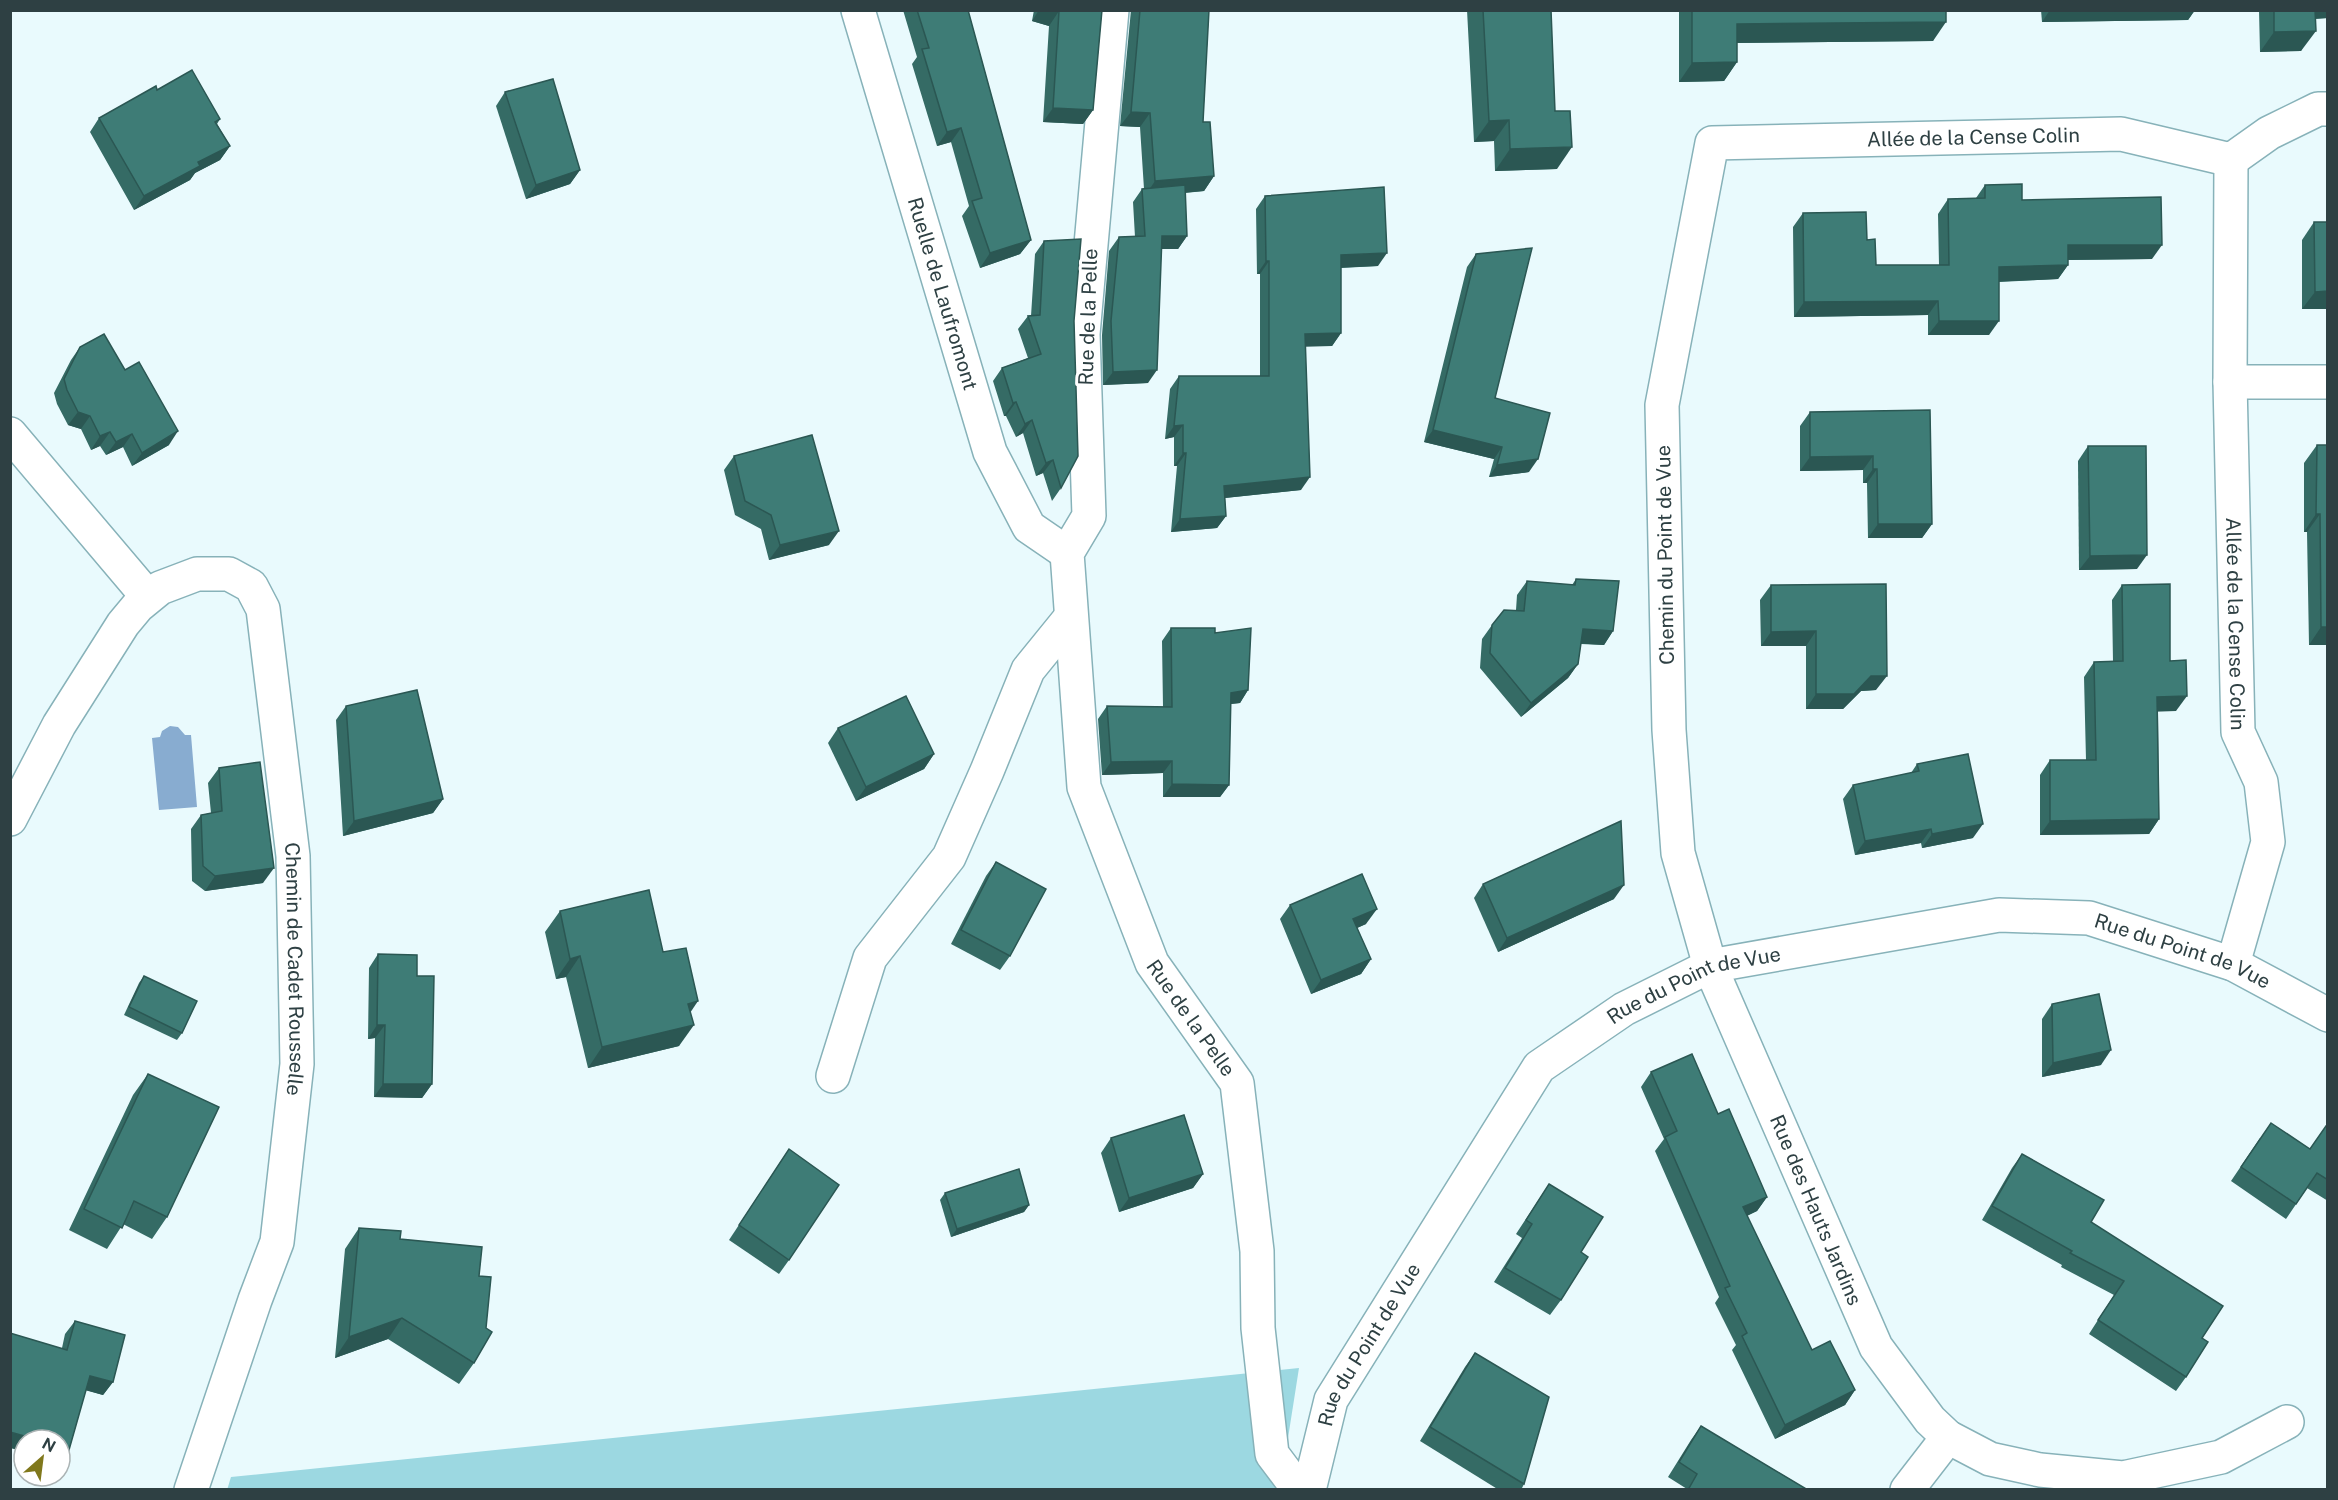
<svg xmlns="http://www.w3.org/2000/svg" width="2338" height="1500" viewBox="0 0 2338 1500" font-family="'Public Sans',sans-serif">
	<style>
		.green { fill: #9cd8e1 }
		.water { fill: #88acd0 }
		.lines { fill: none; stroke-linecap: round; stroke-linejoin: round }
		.minor-casing { stroke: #87b2b9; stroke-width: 36 }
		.minor { stroke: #fff; stroke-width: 33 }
		.wall { fill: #356b65 }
		.shaded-wall { fill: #2b5753 }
		.building { fill: #3e7c76; stroke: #2b5753; stroke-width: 1.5 }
		.labels { text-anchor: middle; stroke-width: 6; stroke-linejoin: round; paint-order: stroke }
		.street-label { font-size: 20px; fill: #2e4043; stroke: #fff }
	</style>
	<rect width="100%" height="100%" fill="#e9fafd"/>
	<polygon class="green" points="1299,1368 1280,1489 227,1490 231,1477"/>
	<polygon class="water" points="170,726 178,727 185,735 191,735 197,807 159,810 152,738 160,737 162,731"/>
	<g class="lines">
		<defs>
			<g id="minor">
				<path id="s1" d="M 858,10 L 990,452 L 1029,527 L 1067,553"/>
				<path id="s2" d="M 1112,10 L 1083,334 L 1089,516 L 1067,553 L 1084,787 L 1152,963 L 1237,1083 L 1257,1251 L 1258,1328 L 1272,1454 L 1299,1490"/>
				<path id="s3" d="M 2231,160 L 2230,382 L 2238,732 L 2261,782 L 2268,842 L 2233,964"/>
				<polyline points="2230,382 2328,382"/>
				<polyline points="10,434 148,597"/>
				<path id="s4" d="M 10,819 L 59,725 L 123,624 L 138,606 L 160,588 L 197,574 L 229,574 L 251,586 L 263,609 L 293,856 L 297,1064 L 277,1242 L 255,1300 L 191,1490"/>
				<polyline points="833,1076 870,958 949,857 987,771 1028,670 1071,617"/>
				<path id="s5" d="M 2287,1422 L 2221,1457 L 2123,1478 L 2040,1470 L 1990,1459 L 1948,1437 L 1930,1420 L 1876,1347 L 1710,966 L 1678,853 L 1669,730 L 1662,405 L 1712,143 L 2121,134 L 2231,160 L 2269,133 L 2318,109 L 2328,109"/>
				<path id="s6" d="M 1309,1490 L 1331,1400 L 1539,1067 L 1624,1009 L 1710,966 L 1999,915 L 2089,918 L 2233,964 L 2328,1015"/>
				<polyline points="1907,1490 1948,1437"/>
			</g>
		</defs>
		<use href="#minor" class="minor-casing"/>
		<use href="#minor" class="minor"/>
	</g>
	<g class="wall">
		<polygon points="903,10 968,10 1031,240 1020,254 980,268 962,216 969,206 951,142 937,146 912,64 917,57"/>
		<polygon points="1034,10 1102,10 1093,110 1083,124 1043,122 1049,26 1032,21"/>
		<polygon points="1131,10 1209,10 1203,122 1214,176 1204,191 1185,193 1187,236 1178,249 1161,249 1148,383 1103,385 1102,335 1109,251 1119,237 1135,237 1133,202 1142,189 1144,189 1140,127 1120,126"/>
		<polygon points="1467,10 1551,10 1557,169 1495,171 1494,141 1474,142"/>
		<polygon points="1679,10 1946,10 1933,41 1737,43 1737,62 1724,81 1679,82"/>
		<polygon points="2041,10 2195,10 2188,20 2042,22"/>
		<polygon points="2259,10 2328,10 2328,18 2316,19 2301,51 2260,52"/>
		<polygon points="157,90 220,119 217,124 230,146 220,160 195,173 190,180 134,210 90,132 99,118"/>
		<polygon points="505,92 580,170 570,184 526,199 496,106"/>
		<polygon points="1985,185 2022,200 2152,259 2068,260 2068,265 2058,279 1999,282 1989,335 1928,335 1928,315 1794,317 1793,227 1803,213 1876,265 1939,265 1938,214 1948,199 1976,198"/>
		<polygon points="1265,196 1378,266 1341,268 1341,333 1332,346 1305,346 1301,490 1225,498 1226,516 1217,528 1171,532 1177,466 1174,466 1174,437 1165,439 1170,389 1179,376 1260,376 1260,274 1257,274 1256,209"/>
		<polygon points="2314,222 2328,222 2328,309 2302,309 2302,240"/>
		<polygon points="1044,241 1074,321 1061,488 1052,501 1043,473 1036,476 1023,433 1016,437 1006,416 1004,416 993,381 1002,368 1028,358 1018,329 1028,316 1031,316 1035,254"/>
		<polygon points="1476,254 1495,398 1529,472 1489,477 1494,459 1424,442 1467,267"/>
		<polygon points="80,347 169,445 132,466 123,447 106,455 100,446 91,450 81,429 68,425 57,404 54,393 71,360"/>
		<polygon points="1930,410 1932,524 1922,538 1868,538 1867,483 1863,483 1863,470 1800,471 1800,426 1810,412"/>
		<polygon points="2317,445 2328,445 2328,645 2309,645 2307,532 2304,532 2304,463"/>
		<polygon points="2088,446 2137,569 2079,570 2078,461"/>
		<polygon points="734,456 829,545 769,560 761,529 735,515 724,470"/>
		<polygon points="1576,579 1613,631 1604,645 1581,644 1578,664 1568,678 1521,717 1480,668 1482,639 1492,625 1516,610 1517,595 1527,581 1572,585"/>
		<polygon points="1771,585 1876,690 1861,691 1843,709 1806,709 1806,646 1761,646 1760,600"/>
		<polygon points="2122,585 2170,661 2176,711 2158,711 2159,819 2149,834 2040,835 2040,775 2050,760 2086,760 2084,677 2094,662 2113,662 2112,600"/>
		<polygon points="1171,628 1215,633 1248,690 1240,703 1230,704 1229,785 1220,797 1163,797 1163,773 1102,775 1098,719 1107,706 1163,707 1162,641"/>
		<polygon points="346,706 443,799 433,813 343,836 336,720"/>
		<polygon points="838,728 934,754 924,769 856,801 828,743"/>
		<polygon points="1917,764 1973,838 1922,848 1921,843 1855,855 1843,799 1853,785 1911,773"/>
		<polygon points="219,768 263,883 205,891 192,881 191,829 201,815 211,813 208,783"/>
		<polygon points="996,862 1010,956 1000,970 951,944 986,876"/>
		<polygon points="1483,884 1614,899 1498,952 1474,898"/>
		<polygon points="1290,905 1366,924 1357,928 1371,959 1361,974 1311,994 1280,919"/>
		<polygon points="560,911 663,952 690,1013 679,1046 588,1068 566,977 556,979 545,932"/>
		<polygon points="378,954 432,1084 422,1098 374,1097 375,1038 368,1039 369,968"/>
		<polygon points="144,976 182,1033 177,1040 124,1015 139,983"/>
		<polygon points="2052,1004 2101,1065 2042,1077 2042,1019"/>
		<polygon points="1651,1072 1718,1114 1767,1197 1757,1211 1747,1216 1812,1350 1855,1390 1845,1405 1775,1439 1732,1350 1736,1345 1715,1303 1719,1297 1655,1151 1664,1139 1641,1087"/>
		<polygon points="148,1074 167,1217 152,1239 123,1224 107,1249 69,1230 133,1095"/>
		<polygon points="2326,1126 2328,1127 2328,1201 2307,1188 2286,1219 2231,1181 2260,1138 2310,1149"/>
		<polygon points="1111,1138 1203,1174 1193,1188 1119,1212 1101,1153"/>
		<polygon points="789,1149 789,1260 779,1274 729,1240"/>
		<polygon points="2022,1154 2091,1222 2202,1338 2186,1377 2176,1391 2089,1334 2114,1295 2061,1267 2062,1265 1982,1220 2012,1168"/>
		<polygon points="1549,1184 1581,1252 1561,1300 1550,1315 1494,1282 1522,1238 1516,1234"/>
		<polygon points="945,1193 1029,1205 1024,1212 951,1237 940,1200"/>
		<polygon points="359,1228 400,1239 479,1276 474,1363 459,1384 388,1339 335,1358 345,1249"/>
		<polygon points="75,1321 113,1382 103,1395 86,1390 65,1464 60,1471 60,1440 24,1440 24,1468 14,1465 18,1450 62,1348 65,1334"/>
		<polygon points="1475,1353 1524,1484 1521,1490 1499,1490 1420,1441 1465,1367"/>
		<polygon points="1701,1426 1808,1490 1686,1490 1687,1489 1668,1477 1691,1440"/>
	</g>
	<g class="shaded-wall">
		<polygon points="1039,10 1056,10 1059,11 1049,26 1032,21"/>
		<polygon points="2050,10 2195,10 2188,20 2042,22"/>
		<polygon points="2307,10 2328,10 2328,18 2301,19"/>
		<polygon points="1946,22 1933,41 1724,43 1737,24"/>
		<polygon points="2316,31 2301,51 2260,52 2274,32"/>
		<polygon points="1737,62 1724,81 1679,82 1692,63"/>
		<polygon points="1053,108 1093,110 1083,124 1043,122"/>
		<polygon points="1131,112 1150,113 1140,127 1120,126"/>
		<polygon points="1509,120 1494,141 1474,142 1489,121"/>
		<polygon points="961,128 951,142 937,146 947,132"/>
		<polygon points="230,146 220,160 195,173 190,180 134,210 144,196 198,162"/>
		<polygon points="1572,147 1557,169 1495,171 1510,149"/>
		<polygon points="580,170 570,184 526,199 536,185"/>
		<polygon points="1214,176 1204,191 1145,196 1155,181"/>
		<polygon points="1162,236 1187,236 1178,249 1152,249"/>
		<polygon points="1031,240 1020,254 980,268 990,253"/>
		<polygon points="2068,245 2162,245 2152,259 2058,260"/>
		<polygon points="1387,253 1378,266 1332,268 1341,255"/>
		<polygon points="1266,261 1269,261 1260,274 1257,274"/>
		<polygon points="2068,265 2058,279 1989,282 1999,267"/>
		<polygon points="2328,291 2328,309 2302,309 2315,292"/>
		<polygon points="1938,301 1928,315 1794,317 1804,302"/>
		<polygon points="1939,321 1999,321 1989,335 1928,335"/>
		<polygon points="1341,333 1332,346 1296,347 1305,334"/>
		<polygon points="1157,370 1148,383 1103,385 1113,372"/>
		<polygon points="1016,402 1006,416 1004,416 1013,403"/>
		<polygon points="78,412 90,416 81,429 68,425"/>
		<polygon points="1032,420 1023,433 1016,437 1025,424"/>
		<polygon points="1183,425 1174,437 1165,439 1174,426"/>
		<polygon points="1433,430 1502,447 1494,459 1424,442"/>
		<polygon points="178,431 169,445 132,466 142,453"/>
		<polygon points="110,432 100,446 91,450 100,436"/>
		<polygon points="132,434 123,447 106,455 116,442"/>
		<polygon points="1183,453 1186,453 1177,466 1174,466"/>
		<polygon points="1873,456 1863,470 1800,471 1810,457"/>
		<polygon points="1538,459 1529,472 1489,477 1497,465"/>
		<polygon points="1053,460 1043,473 1036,476 1046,463"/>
		<polygon points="1873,469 1877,469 1867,483 1863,483"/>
		<polygon points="1310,477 1301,490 1215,499 1224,486"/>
		<polygon points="2316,514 2320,514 2307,532 2304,532"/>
		<polygon points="1226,516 1217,528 1171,532 1180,519"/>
		<polygon points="1878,524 1932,524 1922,538 1868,538"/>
		<polygon points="839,531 829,545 769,560 780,545"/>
		<polygon points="2147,555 2137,569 2079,570 2090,556"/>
		<polygon points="2321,627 2328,627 2328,645 2309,645"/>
		<polygon points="1583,629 1613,631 1604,645 1573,643"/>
		<polygon points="1816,631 1806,646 1761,646 1771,632"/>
		<polygon points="1578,664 1568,678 1521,717 1531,703"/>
		<polygon points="1871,676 1887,676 1876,690 1861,691 1843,709 1806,709 1816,694"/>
		<polygon points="1248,690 1240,703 1222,705 1231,693"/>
		<polygon points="2187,696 2176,711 2147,712 2157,697"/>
		<polygon points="934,754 924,769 856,801 866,787"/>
		<polygon points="1172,761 1163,773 1102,775 1111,762"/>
		<polygon points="1172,784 1229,785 1220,797 1163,797"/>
		<polygon points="443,799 433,813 343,836 354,821"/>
		<polygon points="2159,819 2149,834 2040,835 2050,821"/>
		<polygon points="1983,824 1973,838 1922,848 1932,834"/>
		<polygon points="1931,829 1921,843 1855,855 1865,841"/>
		<polygon points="274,868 263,883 205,891 215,876"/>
		<polygon points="1624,885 1614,899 1498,952 1507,938"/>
		<polygon points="1377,909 1366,924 1343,934 1353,919"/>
		<polygon points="580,956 566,977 556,979 570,959"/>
		<polygon points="1371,959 1361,974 1311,994 1321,980"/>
		<polygon points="698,1001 684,1022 688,1004"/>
		<polygon points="377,1025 385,1025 375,1038 368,1039"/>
		<polygon points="694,1025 679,1046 588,1068 602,1047"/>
		<polygon points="2111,1050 2101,1065 2042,1077 2053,1063"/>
		<polygon points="383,1084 432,1084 422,1098 374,1097"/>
		<polygon points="1203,1174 1193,1188 1119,1212 1129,1198"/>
		<polygon points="1767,1197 1757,1211 1733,1222 1743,1207"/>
		<polygon points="1029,1205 1024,1212 951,1237 957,1229"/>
		<polygon points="402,1318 388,1339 335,1358 349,1337"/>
		<polygon points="90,1376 113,1382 103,1395 81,1389"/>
		<polygon points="1855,1390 1845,1405 1775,1439 1785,1425"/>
		<polygon points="10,1432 28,1437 25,1440 24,1440 24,1442 18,1450 10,1448"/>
		<polygon points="24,1452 24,1468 14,1465"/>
		<polygon points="60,1462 65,1464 60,1471"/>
	</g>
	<g class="building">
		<polygon points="917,10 968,10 1031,240 990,253 972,201 982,198 961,128 947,132 922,49 929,48"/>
		<polygon points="1056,10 1102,10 1093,110 1053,108 1059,11"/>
		<polygon points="1140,10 1209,10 1203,122 1210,122 1214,176 1155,181 1150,113 1131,112"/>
		<polygon points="1483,10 1551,10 1555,111 1570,111 1572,147 1510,149 1509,120 1489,121"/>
		<polygon points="1692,10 1946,10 1946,22 1737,24 1737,62 1692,63"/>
		<polygon points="2274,10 2315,10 2316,31 2274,32"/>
		<polygon points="192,70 220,119 215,122 230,146 198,162 200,166 144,196 99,118 156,86 157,90"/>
		<polygon points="553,79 580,170 536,185 505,92"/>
		<polygon points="2022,184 2022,200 2161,197 2162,245 2068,245 2068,265 1999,267 1999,321 1939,321 1938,301 1804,302 1803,213 1866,212 1867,240 1875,239 1876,265 1949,265 1948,199 1985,198 1985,185"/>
		<polygon points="1185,185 1187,236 1162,236 1157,370 1113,372 1111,321 1119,237 1145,236 1142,189"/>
		<polygon points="1384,187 1387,253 1341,255 1341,333 1305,334 1310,477 1224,486 1226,516 1180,519 1186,453 1183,453 1183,425 1174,426 1179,376 1269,376 1269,261 1266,261 1265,196"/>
		<polygon points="2314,222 2328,222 2328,291 2315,292"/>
		<polygon points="1081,239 1074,321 1078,456 1061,488 1053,460 1046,463 1032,420 1025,424 1016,402 1013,403 1002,368 1041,354 1028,316 1040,315 1044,241"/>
		<polygon points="1532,248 1495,398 1550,413 1538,459 1497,465 1502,447 1433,430 1476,254"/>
		<polygon points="104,334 125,370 139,362 178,431 142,453 132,434 116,442 110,432 100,436 90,416 78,412 67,390 64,379 80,347"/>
		<polygon points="1930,410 1932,524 1878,524 1877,469 1873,469 1873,456 1810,457 1810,412"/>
		<polygon points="812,435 839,531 780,545 771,515 745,501 734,456"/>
		<polygon points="2317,445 2328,445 2328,627 2321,627 2320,514 2316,514"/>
		<polygon points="2088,446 2146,446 2147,555 2090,556"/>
		<polygon points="1576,579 1619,581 1613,631 1583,629 1578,664 1531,703 1490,653 1492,625 1504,610 1524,611 1527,581 1575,585"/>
		<polygon points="1886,584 1887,676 1871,676 1854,694 1816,694 1816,631 1771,632 1771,585"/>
		<polygon points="2170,584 2170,661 2186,660 2187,696 2157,697 2159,819 2050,821 2050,760 2096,760 2094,662 2123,661 2122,585"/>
		<polygon points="1171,628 1215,628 1215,633 1251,628 1248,690 1231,693 1229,785 1172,784 1172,761 1111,762 1107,706 1172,707"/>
		<polygon points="417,690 443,799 354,821 346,706"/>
		<polygon points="906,696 934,754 866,787 838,728"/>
		<polygon points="1968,754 1983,824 1932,834 1931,829 1865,841 1853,785 1919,771 1917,764"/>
		<polygon points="260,762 274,868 215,876 203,866 201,815 222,811 219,768"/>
		<polygon points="1621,821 1624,885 1507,938 1483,884"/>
		<polygon points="996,862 1046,889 1010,956 961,930"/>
		<polygon points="1362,874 1377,909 1353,919 1371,959 1321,980 1290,905"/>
		<polygon points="649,890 663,952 686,948 698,1001 688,1004 694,1025 602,1047 580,956 570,959 560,911"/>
		<polygon points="378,954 417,955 417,976 434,976 432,1084 383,1084 385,1025 377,1025"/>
		<polygon points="144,976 197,1001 182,1033 129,1007"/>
		<polygon points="2099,994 2111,1050 2053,1063 2052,1004"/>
		<polygon points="1692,1054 1718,1114 1729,1109 1767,1197 1743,1207 1812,1350 1830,1341 1855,1390 1785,1425 1742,1336 1747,1333 1725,1288 1730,1286 1665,1137 1677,1131 1651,1072"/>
		<polygon points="148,1074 219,1107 167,1217 134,1201 122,1228 84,1209"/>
		<polygon points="1184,1115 1203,1174 1129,1198 1111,1138"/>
		<polygon points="2271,1123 2310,1149 2326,1126 2328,1127 2328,1180 2317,1173 2296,1204 2241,1167"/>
		<polygon points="789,1149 839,1185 789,1260 739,1225"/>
		<polygon points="2022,1154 2104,1200 2091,1222 2223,1306 2202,1338 2208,1342 2186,1377 2098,1320 2124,1281 2070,1253 2072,1251 1992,1206"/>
		<polygon points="1019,1169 1029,1205 957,1229 945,1193"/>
		<polygon points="1549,1184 1603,1217 1581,1252 1588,1257 1561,1300 1505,1268 1532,1224 1526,1220"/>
		<polygon points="359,1228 401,1231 400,1239 482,1247 479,1276 491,1277 486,1328 492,1332 474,1363 402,1318 349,1337"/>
		<polygon points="75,1321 125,1335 113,1382 90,1376 65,1464 60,1462 60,1440 27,1440 28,1437 10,1432 10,1333 67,1350"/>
		<polygon points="1475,1353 1549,1397 1524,1484 1430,1427"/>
		<polygon points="1701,1426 1808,1490 1688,1490 1697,1474 1679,1462"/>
	</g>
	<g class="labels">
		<g class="street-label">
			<text dy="7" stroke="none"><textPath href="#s5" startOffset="1982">Allée de la Cense Colin</textPath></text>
			<text dy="7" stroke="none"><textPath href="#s1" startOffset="296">Ruelle de Laufromont</textPath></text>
			<text transform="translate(1088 317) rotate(-88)" y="7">Rue de la Pelle</text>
			<text transform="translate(1665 555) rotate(-91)" y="7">Chemin du Point de Vue</text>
			<text dy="7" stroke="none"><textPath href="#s3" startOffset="464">Allée de la Cense Colin</textPath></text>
			<text dy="7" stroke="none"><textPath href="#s6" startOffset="1167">Rue du Point de Vue</textPath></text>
			<text dy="7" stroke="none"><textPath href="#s4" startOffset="762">Chemin de Cadet Rousselle</textPath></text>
			<text dy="7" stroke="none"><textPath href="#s6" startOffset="663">Rue du Point de Vue</textPath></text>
			<text dy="7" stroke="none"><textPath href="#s2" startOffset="1041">Rue de la Pelle</textPath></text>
			<text transform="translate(1816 1210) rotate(67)" y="7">Rue des Hauts Jardins</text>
			<text dy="7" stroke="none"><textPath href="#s6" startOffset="159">Rue du Point de Vue</textPath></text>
		</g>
	</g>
	<rect width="2338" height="1500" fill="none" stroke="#2e4043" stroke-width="24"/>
	<g transform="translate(42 1458) rotate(28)"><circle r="28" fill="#ffffff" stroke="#abb3b4" stroke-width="1.5"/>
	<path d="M0-4.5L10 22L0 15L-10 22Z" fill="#80781c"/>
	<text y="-9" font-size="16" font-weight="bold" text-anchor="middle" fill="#2e4043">N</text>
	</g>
</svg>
